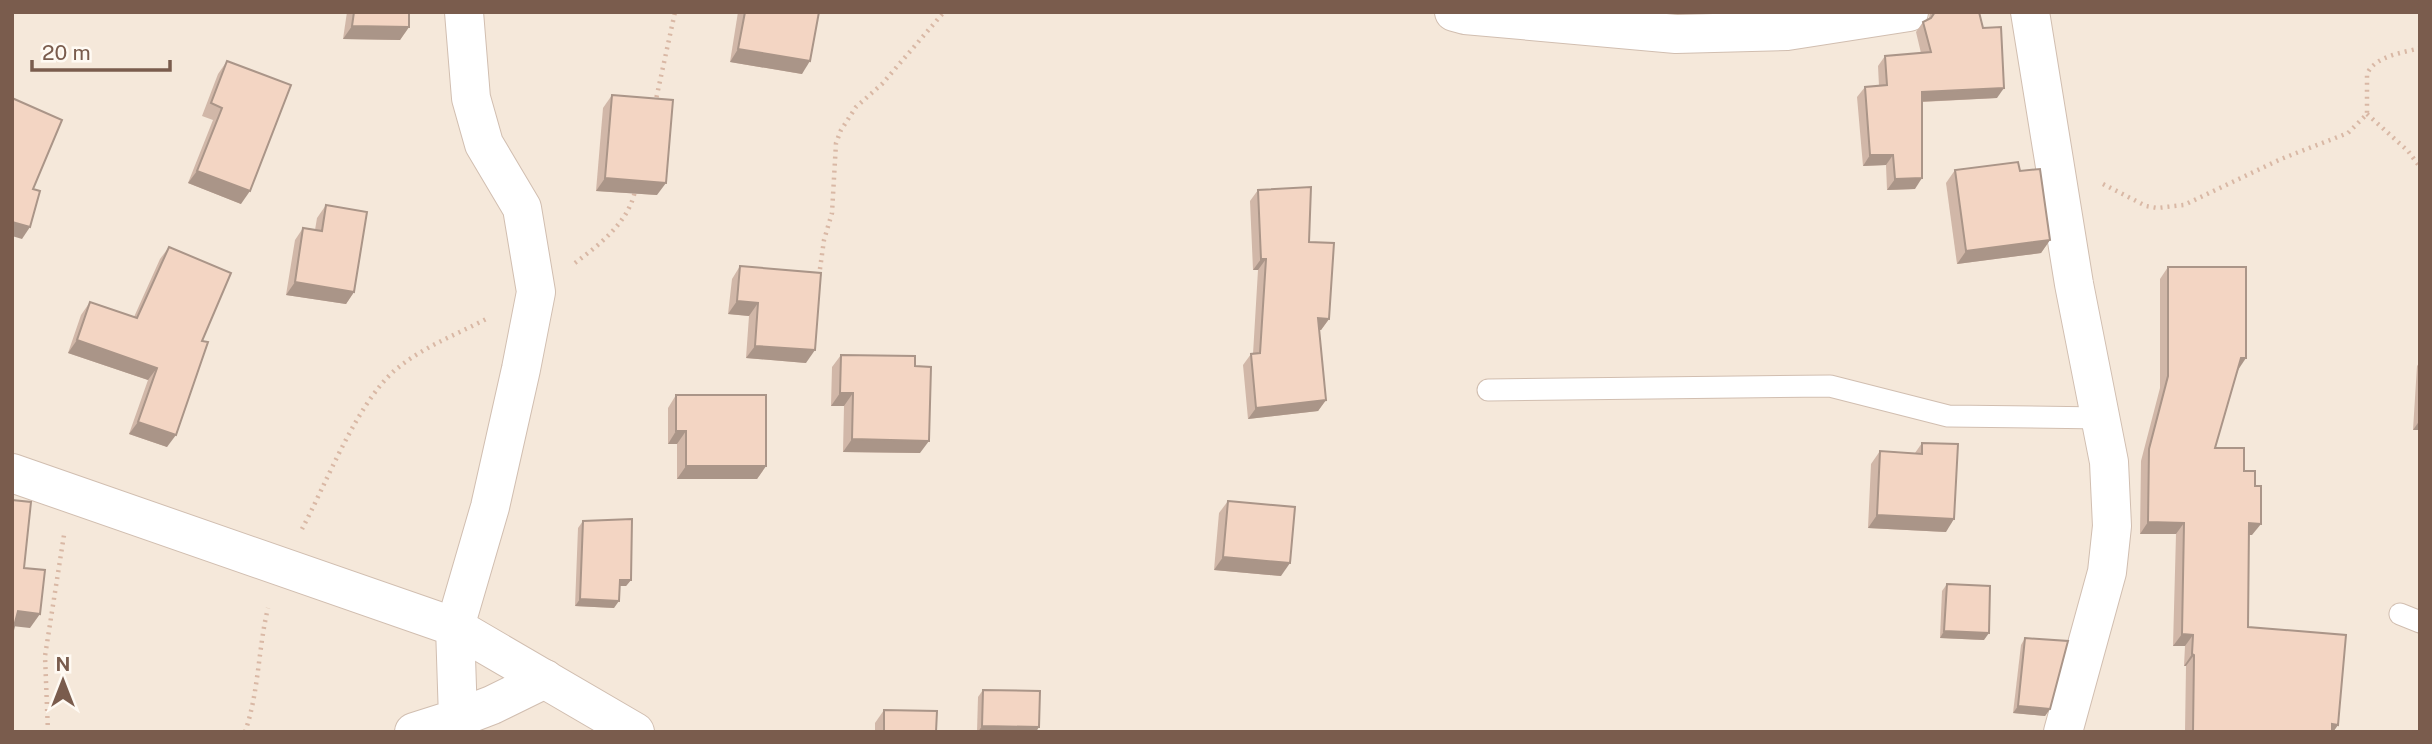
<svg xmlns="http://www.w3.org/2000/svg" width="2432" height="744" viewBox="0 0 2432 744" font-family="'Public Sans',sans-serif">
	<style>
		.residential { fill: #f5e8da }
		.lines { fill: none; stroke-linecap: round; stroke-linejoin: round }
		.lane-casing { stroke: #d1beb0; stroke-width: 23 }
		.street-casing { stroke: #d1beb0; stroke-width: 40 }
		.path { stroke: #d9b8a5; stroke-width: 4.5; stroke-dasharray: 2 5; stroke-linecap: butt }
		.lane { stroke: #fff; stroke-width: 21 }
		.street { stroke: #fff; stroke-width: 38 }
		.wall { fill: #d1b7a8 }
		.shaded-wall { fill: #aa9588 }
		.building { fill: #f3d5c3; stroke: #aa9588; stroke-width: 2 }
	</style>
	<rect width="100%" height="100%" fill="#fdf6ec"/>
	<rect class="residential" x="12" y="12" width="2408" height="720"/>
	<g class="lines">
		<defs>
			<g id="lane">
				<polyline points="1488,390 1830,386 1948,416 2102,418"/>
				<polyline points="2400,614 2420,622"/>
			</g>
			<g id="street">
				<polyline points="464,12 471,98 484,144 522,208 536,292 521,369 490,507 455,627 635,732"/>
				<polyline points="1454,12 1465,15 1676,34 1787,31 1909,12"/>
				<polyline points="2030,12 2074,284 2109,462 2112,526 2107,572 2063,732"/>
				<polyline points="12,473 455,627 458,718 414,732"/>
				<polyline points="454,732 458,718 492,705 545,679"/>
			</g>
		</defs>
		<use href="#lane" class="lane-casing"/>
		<use href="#street" class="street-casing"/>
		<g class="path">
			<polyline points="655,104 675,12"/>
			<polyline points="2367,114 2408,151 2420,167"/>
			<path d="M 2103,184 L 2146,206 L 2157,208 L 2184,205 L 2281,159 L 2348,133 L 2367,114 L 2367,74 C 2375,56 2402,53 2420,48"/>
			<path d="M 575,263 C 600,244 628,223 635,191"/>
			<polyline points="819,276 824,240 832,213 836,143 841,130 856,107 882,84 944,12"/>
			<path d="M 302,529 C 326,484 356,405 394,371 C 422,347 456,335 488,318"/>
			<polyline points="48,732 45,656 64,535"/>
			<path d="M 245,732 C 259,692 258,649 268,608"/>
		</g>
		<use href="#lane" class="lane"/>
		<use href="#street" class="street"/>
	</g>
	<g class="wall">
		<polygon points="347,12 409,12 409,27 400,40 343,39"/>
		<polygon points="738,12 819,12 802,74 730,62"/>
		<polygon points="1930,12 1979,12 1997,98 1922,102 1915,189 1887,190 1886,165 1863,166 1857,97 1865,87 1879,86 1878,66 1885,56 1921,53 1916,32 1923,22 1929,19"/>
		<polygon points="227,61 241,204 188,183 213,120 202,116 218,74"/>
		<polygon points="612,95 657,195 596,191 603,108"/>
		<polygon points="1955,170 2020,171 2050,240 2041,253 1957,264 1946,183"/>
		<polygon points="1258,190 1309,242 1329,319 1321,330 1319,330 1326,400 1318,411 1248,419 1243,365 1251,354 1253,354 1258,270 1253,270 1250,201"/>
		<polygon points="326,205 354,292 346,304 286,295 295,240 303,228 315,230 317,218"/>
		<polygon points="169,247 202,341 167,447 129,434 148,380 68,353 81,315 90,302 134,317 160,259"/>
		<polygon points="740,266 806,363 746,358 749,316 728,314 732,279"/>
		<polygon points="2168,267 2238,370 2215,448 2244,471 2252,535 2249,535 2248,627 2338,725 2333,732 2185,732 2186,666 2184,666 2185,646 2173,646 2176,534 2140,534 2141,461 2160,388 2160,279"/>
		<polygon points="841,355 915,366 920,453 843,452 844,406 831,406 832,367"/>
		<polygon points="2420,362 2420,430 2413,430 2417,366"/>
		<polygon points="676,395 766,466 757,479 677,479 677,444 668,444 668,408"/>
		<polygon points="1922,443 1946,532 1868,528 1871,464 1880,451 1915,453"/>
		<polygon points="1228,501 1281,576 1214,570 1219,513"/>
		<polygon points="583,521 631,580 626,586 620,586 614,608 575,606 578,528"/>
		<polygon points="1947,584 1984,640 1940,638 1942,591"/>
		<polygon points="2025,638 2050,709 2045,716 2013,713 2021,645"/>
		<polygon points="983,690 1036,732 977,732 978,697"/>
		<polygon points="884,710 936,732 875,732 875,723"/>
	</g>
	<g class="shaded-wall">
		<polygon points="352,26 409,27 400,40 343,39"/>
		<polygon points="738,49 810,61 802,74 730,62"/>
		<polygon points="2004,88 1997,98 1915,102 1922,92"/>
		<polygon points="1870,155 1893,155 1886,165 1863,166"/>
		<polygon points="197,171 250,191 241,204 188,183"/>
		<polygon points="605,178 666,183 657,195 596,191"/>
		<polygon points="1922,178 1915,189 1887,190 1895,179"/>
		<polygon points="12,222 30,227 22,239 12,236"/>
		<polygon points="2050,240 2041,253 1957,264 1966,251"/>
		<polygon points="1261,259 1266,259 1258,270 1253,270"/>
		<polygon points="295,282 354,292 346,304 286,295"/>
		<polygon points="737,301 758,303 749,316 728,314"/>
		<polygon points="1318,318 1329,319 1321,330 1310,329"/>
		<polygon points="77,340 157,368 148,380 68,353"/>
		<polygon points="755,346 815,350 806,363 746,358"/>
		<polygon points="2241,358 2246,358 2238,370 2232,370"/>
		<polygon points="840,393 853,393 844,406 831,406"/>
		<polygon points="1326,400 1318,411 1248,419 1256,408"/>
		<polygon points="2420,420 2420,430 2413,430"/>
		<polygon points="138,422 176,435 167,447 129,434"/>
		<polygon points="676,431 686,431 677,444 668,444"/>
		<polygon points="852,439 929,441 920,453 843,452"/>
		<polygon points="686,466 766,466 757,479 677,479"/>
		<polygon points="1877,515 1954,519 1946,532 1868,528"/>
		<polygon points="2148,522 2184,523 2176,534 2140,534"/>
		<polygon points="2249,523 2261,524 2252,535 2241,535"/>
		<polygon points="1223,557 1290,563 1281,576 1214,570"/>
		<polygon points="620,580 631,580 626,586 615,586"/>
		<polygon points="580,599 619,601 614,608 575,606"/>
		<polygon points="18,611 40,614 30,628 12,626"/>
		<polygon points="1944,631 1989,633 1984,640 1940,638"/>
		<polygon points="2182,634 2193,635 2185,646 2173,646"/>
		<polygon points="2192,654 2194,655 2186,666 2184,666"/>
		<polygon points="2018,706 2050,709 2045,716 2013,713"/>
		<polygon points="2332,724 2338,725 2333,732 2327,732"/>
		<polygon points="982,726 1039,727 1036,732 978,732"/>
	</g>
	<g class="building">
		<polygon points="354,12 409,12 409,27 352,26"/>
		<polygon points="745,12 819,12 810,61 738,49"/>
		<polygon points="1935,12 1979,12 1983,28 2001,27 2004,88 1922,92 1922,178 1895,179 1893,155 1870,155 1865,87 1887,85 1885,56 1931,52 1923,22 1931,18"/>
		<polygon points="227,61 291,85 250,191 197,171 222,108 211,103"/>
		<polygon points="612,95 673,100 666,183 605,178"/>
		<polygon points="12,98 62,120 33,189 40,191 30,227 12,222"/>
		<polygon points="2018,162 2020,171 2040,169 2050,240 1966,251 1955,170"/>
		<polygon points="1311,187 1309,242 1334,243 1329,319 1318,318 1326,400 1256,408 1251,354 1260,353 1266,259 1261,259 1258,190"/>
		<polygon points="326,205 367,212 354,292 295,282 303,228 322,231"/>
		<polygon points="169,247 231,273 202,341 208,342 176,435 138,422 157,368 77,340 90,302 137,318"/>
		<polygon points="740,266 821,273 815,350 755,346 758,303 737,301"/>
		<polygon points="2168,267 2246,267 2246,358 2241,358 2215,448 2244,448 2244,471 2255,471 2255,486 2261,486 2261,524 2249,523 2248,627 2346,635 2338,725 2332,724 2332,732 2193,732 2194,655 2192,654 2193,635 2182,634 2184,523 2148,522 2149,449 2168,376"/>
		<polygon points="841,355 915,356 915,366 931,367 929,441 852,439 853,393 840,393"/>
		<polygon points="676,395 766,395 766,466 686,466 686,431 676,431"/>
		<polygon points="1922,443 1958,444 1954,519 1877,515 1880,451 1922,454"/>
		<polygon points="12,500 31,502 24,568 45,570 40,614 18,611 12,634"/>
		<polygon points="1228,501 1295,507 1290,563 1223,557"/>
		<polygon points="632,519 631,580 620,580 619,601 580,599 583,521"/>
		<polygon points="1947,584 1990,586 1989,633 1944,631"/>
		<polygon points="2025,638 2068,641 2050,709 2018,706"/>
		<polygon points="983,690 1040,691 1039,727 982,726"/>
		<polygon points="884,710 937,711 936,732 884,732"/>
	</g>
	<rect width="2432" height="744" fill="none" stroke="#7a5c4d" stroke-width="28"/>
	<g transform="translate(63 681)" stroke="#fffaf3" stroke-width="5" paint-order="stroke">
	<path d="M0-5L12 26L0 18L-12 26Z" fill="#7a5c4d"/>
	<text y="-10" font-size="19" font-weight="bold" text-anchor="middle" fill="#7a5c4d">N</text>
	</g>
	<path d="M32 60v10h138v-10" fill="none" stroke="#7a5c4d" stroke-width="3.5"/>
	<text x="42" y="60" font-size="21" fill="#7a5c4d" stroke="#fffaf3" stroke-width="5" paint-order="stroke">20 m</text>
</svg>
